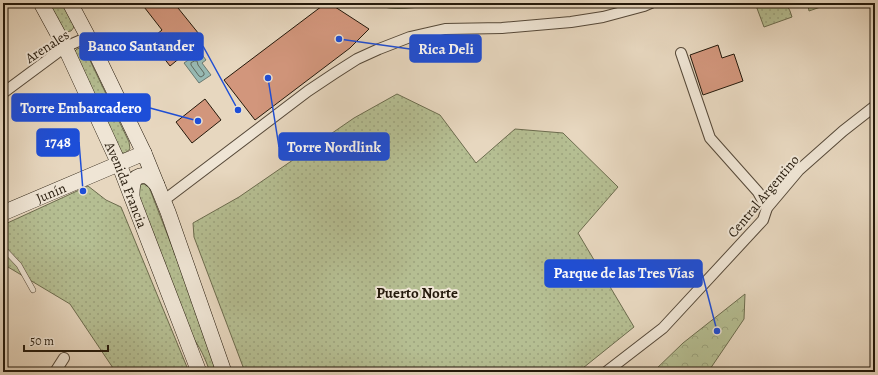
<svg xmlns="http://www.w3.org/2000/svg" width="878" height="375" viewBox="0 0 878 375" font-family="Alegreya,serif">
	<style>
		.grass { fill: url(#grass-dots); stroke: #6c6c4e }
		.forest { fill: url(#forest-crowns); stroke: #6c6c4e }
		.water { fill: #97b9b3; stroke: #697970 }
		.lines { fill: none; stroke-linecap: round; stroke-linejoin: round }
		.shore { stroke: #5e695f; stroke-width: 1 }
		.building { fill: #d2967c; stroke: #24190b }
		.lane-casing { stroke: #554838; stroke-width: 6 }
		.street-casing { stroke: #554838; stroke-width: 12 }
		.secondary-casing { stroke: #24190b; stroke-width: 16 }
		.lane { stroke: #efe5d5; stroke-width: 5 }
		.street { stroke: #efe5d5; stroke-width: 10 }
		.secondary { stroke: #efe5d5; stroke-width: 15 }
		.labels { text-anchor: middle; stroke-width: 4; stroke-linejoin: round; paint-order: stroke }
		.street-label { font-size: 14px; fill: #24190b; stroke: #efe5d5 }
		.neighbourhood-label { font-size: 15px; font-weight: bold; fill: #24190b; stroke: #efe5d5 }
		.leader { fill: none; stroke: #1d4ed8; stroke-width: 1.5 }
		.callout-dot { fill: #1d4ed8; stroke: #efe5d5; stroke-width: 1.5 }
		.callout { fill: #1d4ed8; stroke: #1d4ed8; stroke-width: 1.5 }
		.callout-label { font-size: 15px; text-anchor: middle; font-weight: bold; fill: #fff }
	</style>
	<defs>
		<pattern id="grass-dots" width="8" height="8" patternUnits="userSpaceOnUse"><rect width="8" height="8" fill="#b5be92"/><path d="M2 2h.1M6 6h.1" fill="none" stroke="#9ca37d" stroke-width="1.8" stroke-linecap="round"/></pattern>
		<pattern id="forest-crowns" width="20" height="18" patternUnits="userSpaceOnUse"><rect width="20" height="18" fill="#b5be92"/><path d="M2 6a3 3 0 1 1 6 0M12 15a3 3 0 1 1 6 0" fill="none" stroke="#9ca37d"/></pattern>
	</defs>
	<rect width="100%" height="100%" fill="#e7d7bf"/>
	<filter id="stains"><feTurbulence type="fractalNoise" baseFrequency=".005" numOctaves="4"/><feColorMatrix values="0 0 0 0 .2 0 0 0 0 .09 0 0 0 0 .02 0 0 0 .5 -.17"/></filter>
	<radialGradient id="worn" r=".72"><stop offset=".6" stop-color="#630" stop-opacity="0"/><stop offset="1" stop-color="#630" stop-opacity=".3"/></radialGradient>
	<g class="grass">
		<polygon points="48,3 62,3 74,23 74,27 71,31 66,32 63,30"/>
		<path d="M 375,3 L 444,3 C 430,6 397,11 384,7 C 381,6 378,4 375,3 Z"/>
		<polygon points="755,3 786,3 790,11 792,17 764,27"/>
		<polygon points="814,3 832,3 809,11 808,6"/>
		<polygon points="83,47 85,50 129,142 130,149 125,153 121,153 74,52 77,49"/>
		<polygon points="397,94 440,115 476,163 515,129 563,133 618,187 578,233 634,327 578,372 245,372 194,237 193,223 239,197 354,118"/>
		<path d="M 144,184 L 149,187 L 205,332 L 217,372 L 210,372 C 205,358 200,347 191,335 L 136,189 L 139,185 Z"/>
		<polygon points="88,186 106,200 121,207 189,372 113,372 113,368 70,304 3,264 3,225"/>
	</g>
	<polygon class="forest" points="745,294 744,319 708,372 653,372 683,343"/>
	<polygon class="water" points="200,52 206,60 202,63 211,75 199,83 184,63"/>
	<g class="lines">
		<polygon class="shore" points="195,61 197,61 198,65 204,73 204,75 201,77 199,76 191,65 191,63"/>
	</g>
	<g class="building">
		<polygon points="141,3 174,3 203,39 170,66 150,40 162,30"/>
		<polygon points="326,3 329,3 369,29 350,48 255,120 224,80"/>
		<polygon points="718,45 722,58 734,54 743,81 703,95 690,55"/>
		<polygon points="205,99 221,120 192,143 176,122"/>
	</g>
	<g class="lines">
		<defs>
			<polyline id="lane" points="3,248 19,265 33,290"/>
			<g id="street">
				<polyline points="681,53 710,138 758,192 767,208"/>
				<polyline points="3,93 65,47 88,37"/>
				<polyline points="163,201 308,91 335,73 357,59 379,49 410,37 445,29 502,28 571,22 603,17 644,6 651,3"/>
				<polyline points="55,372 64,358"/>
				<polyline points="606,372 663,328 763,220 767,208 799,170 843,131 875,106"/>
			</g>
			<g id="secondary">
				<path id="s1" d="M 41,3 L 65,47 L 119,164 L 199,372"/>
				<polyline points="70,3 88,37 144,153 168,212 224,372"/>
				<path d="M 132,197 C 132,193 132,188 133,184 C 134,176 144,173 150,178 C 153,180 155,183 157,185"/>
				<path id="s2" d="M 3,213 L 144,153"/>
			</g>
		</defs>
		<use href="#lane" class="lane-casing"/>
		<use href="#street" class="street-casing"/>
		<use href="#secondary" class="secondary-casing"/>
		<use href="#lane" class="lane"/>
		<use href="#street" class="street"/>
		<use href="#secondary" class="secondary"/>
	</g>
	<g class="labels">
		<g class="street-label">
			<text transform="translate(47 46) rotate(-33)" y="5">Arenales</text>
			<text dy="5" stroke="none"><textPath href="#s1" startOffset="201">Avenida Francia</textPath></text>
			<text dy="5" stroke="none"><textPath href="#s2" startOffset="52">Junín</textPath></text>
			<text transform="translate(763 196) rotate(-50)" y="5">Central Argentino</text>
		</g>
		<g class="neighbourhood-label">
			<text x="417" y="298">Puerto Norte</text>
		</g>
	</g>
	<path class="leader" d="M238 110L203 46M339 39L410 49M198 121L150 108M83 191L79 142M268 78L279 147M717 331L702 273"/>
	<g class="callout-dot">
		<circle cx="238" cy="110" r="4"/>
		<circle cx="339" cy="39" r="4"/>
		<circle cx="198" cy="121" r="4"/>
		<circle cx="83" cy="191" r="4"/>
		<circle cx="268" cy="78" r="4"/>
		<circle cx="717" cy="331" r="4"/>
	</g>
	<g class="callout">
		<rect x="80" y="33" width="123" height="27" rx="4"/>
		<rect x="410" y="35" width="71" height="27" rx="4"/>
		<rect x="12" y="94" width="138" height="27" rx="4"/>
		<rect x="37" y="129" width="42" height="27" rx="4"/>
		<rect x="279" y="133" width="110" height="27" rx="4"/>
		<rect x="545" y="260" width="157" height="27" rx="4"/>
	</g>
	<g class="callout-label">
		<text x="141" y="51">Banco Santander</text>
		<text x="446" y="54">Rica Deli</text>
		<text x="81" y="113">Torre Embarcadero</text>
		<text x="58" y="147">1748</text>
		<text x="334" y="152">Torre Nordlink</text>
		<text x="624" y="278">Parque de las Tres Vías</text>
	</g>
	<rect width="878" height="375" fill="none" stroke="#e7d7bf" stroke-width="16"/>
	<rect x="4" y="4" width="870" height="367" fill="none" stroke="#24190b" stroke-width="2"/>
	<rect x="8" y="8" width="862" height="359" fill="none" stroke="#24190b"/>
	<path d="M24 345v6h84v-6" fill="none" stroke="#24190b" stroke-width="2"/>
	<text x="30" y="345" font-size="12" fill="#24190b" stroke="#efe5d5" stroke-width="3" paint-order="stroke">50 m</text>
	<rect width="100%" height="100%" filter="url(#stains)"/>
	<rect width="100%" height="100%" fill="url(#worn)"/>
</svg>
